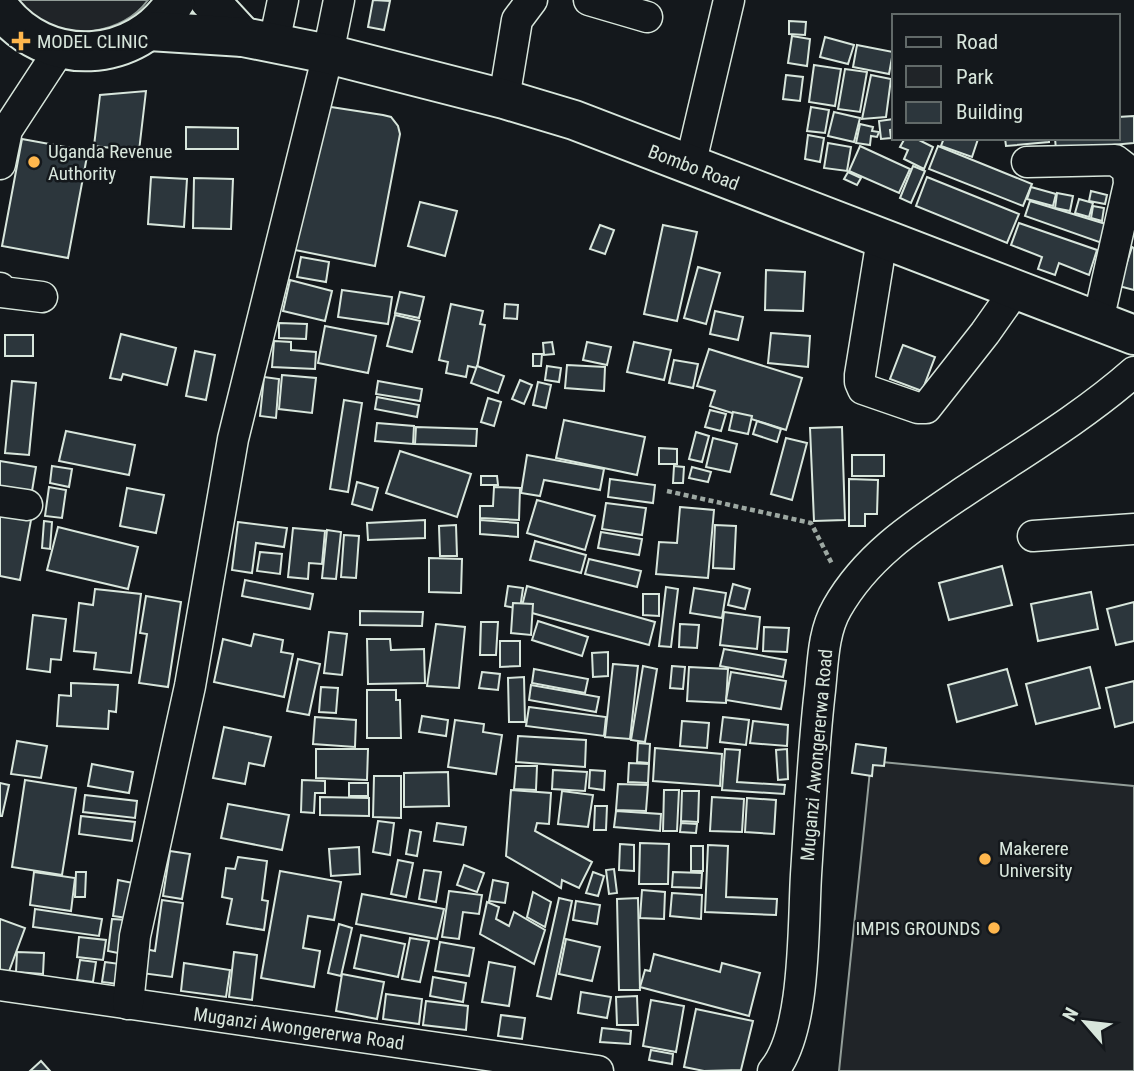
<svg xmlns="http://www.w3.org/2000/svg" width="1134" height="1071" viewBox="0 0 1134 1071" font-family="'Roboto Condensed',sans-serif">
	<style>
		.green { fill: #202428; stroke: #939e99; stroke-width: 2 }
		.building { fill: #2c363c; stroke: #d8e6dc; stroke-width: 2 }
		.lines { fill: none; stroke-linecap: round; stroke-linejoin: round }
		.minor-casing { stroke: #d8e6dc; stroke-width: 33 }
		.major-casing { stroke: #d8e6dc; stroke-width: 42 }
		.path { stroke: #9da8a2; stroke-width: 4.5; stroke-dasharray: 5 3.5; stroke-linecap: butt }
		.minor { stroke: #14181c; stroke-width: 30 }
		.major { stroke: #14181c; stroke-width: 38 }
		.poi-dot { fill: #ffb74d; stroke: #14181c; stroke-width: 2.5 }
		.labels { text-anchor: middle; stroke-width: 5; stroke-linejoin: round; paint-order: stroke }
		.poi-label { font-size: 19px; fill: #d8e6dc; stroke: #14181c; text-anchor: start }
		.street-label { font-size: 19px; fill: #d8e6dc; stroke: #14181c }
	</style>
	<rect width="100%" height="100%" fill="#14181c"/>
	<g class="green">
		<path d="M 17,0 L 148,0 C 123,35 66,42 32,16 C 27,12 22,5 17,0 Z"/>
		<polygon points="871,761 1134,786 1134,1071 839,1071"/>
	</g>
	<g class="building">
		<polygon points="373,0 390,1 384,30 368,27"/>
		<polygon points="789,21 806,22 805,35 789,34"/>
		<polygon points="792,36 810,39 807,66 788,63"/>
		<polygon points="825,37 854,45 848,64 820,57"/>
		<polygon points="857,45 893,52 889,74 853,67"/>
		<polygon points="814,65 841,69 835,106 809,102"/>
		<polygon points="845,69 867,72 860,112 838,109"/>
		<polygon points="786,75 803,77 800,101 783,99"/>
		<polygon points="871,75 891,79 886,117 862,119"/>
		<polygon points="146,91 139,151 94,146 100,95"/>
		<polygon points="318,105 383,115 391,117 398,126 400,134 375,266 290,249"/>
		<polygon points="811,107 829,110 825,133 807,131"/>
		<polygon points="834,112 860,118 854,142 828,136"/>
		<polygon points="1134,116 1134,143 1056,150 1055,138 1118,138 1118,117"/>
		<polygon points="894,119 894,129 890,130 891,138 881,139 879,121"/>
		<polygon points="860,124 873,127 872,131 879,132 877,137 871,136 870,145 856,143"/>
		<polygon points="186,127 238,128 238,149 186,149"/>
		<polygon points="808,135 824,138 820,162 805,159"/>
		<polygon points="905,138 915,138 933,147 924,169 904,159 908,150 900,147"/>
		<polygon points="944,138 977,138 978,139 972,157 941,146"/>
		<polygon points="1005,138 1049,138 1049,142 1006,146"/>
		<polygon points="22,139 88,151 68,258 2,246"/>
		<polygon points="828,143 851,147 847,171 824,168"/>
		<polygon points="860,146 910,169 899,193 849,171"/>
		<polygon points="938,146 1032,184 1023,206 929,169"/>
		<polygon points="913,166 925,171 911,203 900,198"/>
		<polygon points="848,172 861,178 857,185 844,179"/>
		<polygon points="151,177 187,179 184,227 148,224"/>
		<polygon points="927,177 1019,214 1007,243 916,206"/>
		<polygon points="194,178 233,179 231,229 193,228"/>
		<polygon points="1031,187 1056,194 1053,206 1027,199"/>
		<polygon points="1091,191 1107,195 1105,204 1089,201"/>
		<polygon points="1057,193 1073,196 1070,211 1055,208"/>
		<polygon points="1079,199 1093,203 1089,217 1075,213"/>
		<polygon points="1030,201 1109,225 1105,238 1099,242 1025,216"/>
		<polygon points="420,202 457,211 445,256 408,246"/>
		<polygon points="1093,206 1104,208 1102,221 1091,218"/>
		<polygon points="1019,223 1097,250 1089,275 1059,263 1055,275 1038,269 1042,257 1011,245"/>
		<polygon points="600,225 614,230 605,254 590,249"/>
		<polygon points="663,225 697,232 677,321 644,314"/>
		<polygon points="1132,247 1134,248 1134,290 1119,286"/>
		<polygon points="301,257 329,262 326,282 297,277"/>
		<polygon points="698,267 720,273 706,324 684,318"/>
		<polygon points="766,270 805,272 803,311 765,310"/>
		<polygon points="290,280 332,291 325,321 283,311"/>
		<polygon points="342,290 392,297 388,324 338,317"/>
		<polygon points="400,292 424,297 419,318 395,313"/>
		<polygon points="451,304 483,311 480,324 485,325 477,368 468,366 466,377 446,373 448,362 439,360"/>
		<polygon points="505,304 518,305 517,319 504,318"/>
		<polygon points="715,311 743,317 738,340 710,334"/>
		<polygon points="395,315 420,321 412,352 387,346"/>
		<polygon points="279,323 307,324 306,339 279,338"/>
		<polygon points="325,326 376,336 368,373 318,363"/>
		<polygon points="771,333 810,336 808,367 768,363"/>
		<polygon points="121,334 176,348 167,385 123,374 121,380 110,378"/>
		<rect x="5" y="335" width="28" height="21"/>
		<polygon points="274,341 291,342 291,350 316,352 315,369 272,367"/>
		<polygon points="552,342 554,354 544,355 543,343"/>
		<polygon points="587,342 611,347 607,365 583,360"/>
		<polygon points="634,342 671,350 664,380 627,372"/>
		<polygon points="903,345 935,357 922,391 890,379"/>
		<polygon points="709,349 802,378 786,430 710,406 715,391 697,386"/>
		<polygon points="195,351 215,355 206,400 186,396"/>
		<polygon points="533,354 542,354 541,366 533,366"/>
		<polygon points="674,360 698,364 693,388 669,383"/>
		<polygon points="567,365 605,367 604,391 565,388"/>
		<polygon points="477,366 504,376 498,393 471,383"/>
		<polygon points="547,366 561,368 559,382 545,380"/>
		<polygon points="282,375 316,378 312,413 279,409"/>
		<polygon points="264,377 279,379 276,418 260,416"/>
		<polygon points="520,380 532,385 524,404 512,399"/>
		<polygon points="12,381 36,383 29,455 5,453"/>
		<polygon points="378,381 422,389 420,401 376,394"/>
		<polygon points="538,382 551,385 546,408 533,405"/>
		<polygon points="377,397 419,405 417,417 375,409"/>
		<polygon points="488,398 501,402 494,426 481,422"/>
		<polygon points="344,400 362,403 348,492 330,489"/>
		<polygon points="710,410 726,414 721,431 705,427"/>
		<polygon points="733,412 752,416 748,434 729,430"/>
		<polygon points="564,420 645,437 637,475 556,458"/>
		<polygon points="757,421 781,429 777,442 753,434"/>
		<polygon points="377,423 414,426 413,444 375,441"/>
		<polygon points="416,427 477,429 476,446 415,444"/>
		<polygon points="842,427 845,520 814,521 810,428"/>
		<polygon points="66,431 135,445 129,475 59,461"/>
		<polygon points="696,432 709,436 702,462 689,459"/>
		<polygon points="713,438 737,444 730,472 706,467"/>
		<polygon points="786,438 807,443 792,500 771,494"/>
		<polygon points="659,448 677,449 677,464 659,464"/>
		<polygon points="400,451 471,474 457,517 386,493"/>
		<polygon points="527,455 604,469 600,490 544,480 540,496 521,493"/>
		<rect x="852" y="455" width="32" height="21"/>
		<polygon points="0,461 36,467 32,491 0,486"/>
		<polygon points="52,466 72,469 69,487 50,483"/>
		<polygon points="674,466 684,467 683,483 673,483"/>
		<polygon points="692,467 711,472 708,482 689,478"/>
		<polygon points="481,476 497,476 498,485 481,485"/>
		<polygon points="610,479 655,485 653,503 608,497"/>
		<polygon points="849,479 878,480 877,514 865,514 865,526 849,526"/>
		<polygon points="357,482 378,488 372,510 352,504"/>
		<polygon points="49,487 66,490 62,518 45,516"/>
		<polygon points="494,487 520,488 519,520 480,518 480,506 493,506"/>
		<polygon points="127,488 164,495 156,533 120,526"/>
		<polygon points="537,500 595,516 585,550 527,533"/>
		<polygon points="606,503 646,508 642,535 602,529"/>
		<polygon points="680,507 714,510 708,578 656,574 659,542 677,543"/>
		<polygon points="0,514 31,520 20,580 0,576"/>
		<polygon points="425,520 425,538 368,540 367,523"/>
		<polygon points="480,520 518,523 518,537 480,534"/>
		<polygon points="44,521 52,522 50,549 42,548"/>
		<polygon points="238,522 287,528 284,547 256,543 252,573 232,570"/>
		<polygon points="456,525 457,556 440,556 439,526"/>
		<polygon points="715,525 736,526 734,569 713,568"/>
		<polygon points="58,527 138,547 128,589 47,570"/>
		<polygon points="293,528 325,531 322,564 309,563 308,579 288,577"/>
		<polygon points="327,530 341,532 336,579 322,578"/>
		<polygon points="601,532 642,539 639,555 598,548"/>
		<polygon points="344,535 359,536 356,578 341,577"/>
		<polygon points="535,541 586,555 581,573 530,560"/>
		<polygon points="260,552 282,554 280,574 257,571"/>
		<polygon points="429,558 462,559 461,593 429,592"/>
		<polygon points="589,559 641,571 637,587 585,574"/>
		<polygon points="1002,566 1012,605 949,620 939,583"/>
		<polygon points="245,580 313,594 310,609 242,596"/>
		<polygon points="733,584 750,589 745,609 728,605"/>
		<polygon points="508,586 523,588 520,609 505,606"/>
		<polygon points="527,586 655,622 649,645 521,610"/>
		<polygon points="666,587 678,589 671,647 659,646"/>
		<polygon points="694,588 726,593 722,618 690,613"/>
		<polygon points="95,589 141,594 131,673 94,669 96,653 74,651 79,603 93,605"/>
		<polygon points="1091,592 1098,629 1038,641 1031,604"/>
		<polygon points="643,594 659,594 659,616 643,615"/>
		<polygon points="146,596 181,602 168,687 139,683 147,634 140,633"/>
		<polygon points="1134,602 1134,641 1116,645 1107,609"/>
		<polygon points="513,603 533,604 531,635 511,633"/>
		<polygon points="360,611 423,612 422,626 360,625"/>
		<polygon points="724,612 760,617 757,649 720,645"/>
		<polygon points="33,615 66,619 61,660 51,659 50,672 27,669"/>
		<polygon points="538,621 588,637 582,656 532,640"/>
		<polygon points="481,622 498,622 496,655 480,655"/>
		<polygon points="436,624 465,627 459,688 427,686"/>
		<polygon points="680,624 699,625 697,648 679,647"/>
		<polygon points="764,627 789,628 787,652 763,651"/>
		<polygon points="329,632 347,634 342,675 324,673"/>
		<polygon points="254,634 283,640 281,652 293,654 284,697 214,682 223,639 251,646"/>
		<polygon points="367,639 390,639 391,650 424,649 425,683 368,684"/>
		<polygon points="500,641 520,641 520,666 500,667"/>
		<polygon points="724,649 786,660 783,677 720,666"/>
		<polygon points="608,652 608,676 593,677 592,653"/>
		<polygon points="298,659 320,664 309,715 287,711"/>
		<polygon points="613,664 638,666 630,739 605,737"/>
		<polygon points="643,666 657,669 645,742 631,740"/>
		<polygon points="672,666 685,667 683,689 670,688"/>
		<polygon points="689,667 728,669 726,703 687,701"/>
		<polygon points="1090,667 1100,708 1036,724 1026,684"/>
		<polygon points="534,669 588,679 585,693 532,683"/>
		<polygon points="1007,669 1017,705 957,722 948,685"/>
		<polygon points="482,672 500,674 498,690 479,688"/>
		<polygon points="731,672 786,681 781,709 726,700"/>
		<polygon points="524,677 525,722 509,722 508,678"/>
		<polygon points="1134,681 1134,722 1115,727 1106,688"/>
		<polygon points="71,683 118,685 116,712 109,711 108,729 57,726 59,695 71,696"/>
		<polygon points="531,685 599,697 596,712 529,700"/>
		<polygon points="321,687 338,688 336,713 319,712"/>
		<polygon points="367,690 396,690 396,700 400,700 401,738 367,738"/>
		<polygon points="529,707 606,717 604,736 526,726"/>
		<polygon points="422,716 448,720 446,736 419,732"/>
		<polygon points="315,717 356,720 355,747 313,744"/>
		<polygon points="723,717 749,720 746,745 720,742"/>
		<polygon points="455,720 484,724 483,732 502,735 496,774 448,767"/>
		<polygon points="682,721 709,723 707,748 680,746"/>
		<polygon points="753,721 788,725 787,746 750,743"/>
		<polygon points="224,727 271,737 264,766 249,763 245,784 213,778"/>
		<polygon points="518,736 586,740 585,767 516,762"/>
		<polygon points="17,741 47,746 41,778 11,774"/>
		<polygon points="638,743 650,744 649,763 637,762"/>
		<polygon points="856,744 886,748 884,766 873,765 872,776 852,773"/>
		<polygon points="655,748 722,754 720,786 653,781"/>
		<polygon points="316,749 368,749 367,780 316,778"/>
		<polygon points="725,749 740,750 737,782 785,785 784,794 722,790"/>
		<polygon points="787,749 788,779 778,780 776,750"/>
		<polygon points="629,763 649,764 648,783 628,782"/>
		<polygon points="92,764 133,772 129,793 88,786"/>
		<polygon points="516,766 537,766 536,790 514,789"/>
		<polygon points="553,770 587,772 585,791 552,789"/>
		<polygon points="590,770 605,771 604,790 589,788"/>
		<polygon points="448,772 449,806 404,807 404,773"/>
		<polygon points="374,776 401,776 401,818 373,817"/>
		<polygon points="25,780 76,788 62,875 12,867"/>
		<polygon points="302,780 325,781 325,793 315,793 314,813 301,812"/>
		<polygon points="0,783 9,785 2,816 0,816"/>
		<rect x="349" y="783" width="19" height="13"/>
		<polygon points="618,784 648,785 646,811 616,810"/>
		<polygon points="511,790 551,793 549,824 537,823 535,831 592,862 579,888 562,880 561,888 506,856"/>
		<polygon points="664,790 679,790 677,831 663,831"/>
		<polygon points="562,791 593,795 588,827 558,824"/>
		<polygon points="682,791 699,791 698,822 681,821"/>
		<polygon points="85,795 137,801 135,818 83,812"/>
		<polygon points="320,797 369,798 369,816 320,815"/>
		<polygon points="712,797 744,799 742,832 710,831"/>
		<polygon points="747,798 776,800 774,834 745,832"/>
		<polygon points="228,804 289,815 282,850 221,838"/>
		<polygon points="595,806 607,806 606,830 594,830"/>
		<polygon points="616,811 661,814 660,831 614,827"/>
		<polygon points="81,816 135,822 132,841 79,834"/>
		<polygon points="378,821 394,823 390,855 373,852"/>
		<polygon points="437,823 466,827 463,845 434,841"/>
		<polygon points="681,823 697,824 696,833 680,832"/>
		<polygon points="410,830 421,832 417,856 406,854"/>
		<polygon points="640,843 669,844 668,884 639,884"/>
		<polygon points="620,844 634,845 634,871 619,870"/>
		<polygon points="708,845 728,846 726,897 777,899 776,915 705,912"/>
		<rect x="691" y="846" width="12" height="25"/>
		<polygon points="359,847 360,874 331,876 329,849"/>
		<polygon points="170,851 190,854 182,899 163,896"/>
		<polygon points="238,857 267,861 262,900 268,901 264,930 227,924 232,899 222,897 226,868 235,869"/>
		<polygon points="398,860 413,863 406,897 391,894"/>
		<polygon points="464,865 484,873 477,892 457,885"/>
		<polygon points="614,869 617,893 609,894 606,870"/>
		<polygon points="424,870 441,872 436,902 419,899"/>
		<polygon points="280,871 341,882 334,920 308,916 303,948 320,951 314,987 261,978"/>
		<polygon points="34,872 75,878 71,911 30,905"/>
		<polygon points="76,872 86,872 85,897 75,897"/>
		<polygon points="593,872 604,876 598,896 586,893"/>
		<polygon points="673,872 702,873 701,888 672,887"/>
		<polygon points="118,880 133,883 127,918 113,916"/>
		<polygon points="493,880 508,883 505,903 489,901"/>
		<polygon points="642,890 665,892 664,919 640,918"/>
		<polygon points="449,891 482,895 479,914 463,912 459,939 442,937"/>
		<polygon points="533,892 551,902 545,927 527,917"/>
		<polygon points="672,893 702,895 701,919 670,916"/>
		<polygon points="362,894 444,909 437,939 356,924"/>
		<polygon points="559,898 572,901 551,999 537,996"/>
		<polygon points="638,898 640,990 619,990 617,899"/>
		<polygon points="162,900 183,903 172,977 141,973 145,949 155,951"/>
		<polygon points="576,901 600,905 597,924 573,920"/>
		<polygon points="487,902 499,907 496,919 509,926 514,912 545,930 534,964 480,934"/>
		<polygon points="35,909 102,919 99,936 33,927"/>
		<polygon points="0,919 25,928 8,974 0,971"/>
		<polygon points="112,919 127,920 123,954 108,951"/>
		<polygon points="339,924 352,928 341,976 328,973"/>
		<polygon points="361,935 405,944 398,977 354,968"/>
		<polygon points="79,937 106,940 103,960 77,957"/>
		<polygon points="410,938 429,941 420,982 402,979"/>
		<polygon points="566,939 600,947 592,981 559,974"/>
		<polygon points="440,942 474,948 469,976 435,971"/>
		<polygon points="17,952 44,953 43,974 16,972"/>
		<polygon points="234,952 257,955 252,1000 229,997"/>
		<polygon points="654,954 720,972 722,963 760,973 749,1016 640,987 645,970 650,971"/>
		<polygon points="80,960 96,962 93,982 77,980"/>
		<polygon points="105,962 120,964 118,984 102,982"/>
		<polygon points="489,962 515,967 509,1006 482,1002"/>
		<polygon points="184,963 230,970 226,997 181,991"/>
		<polygon points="342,974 384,982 377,1019 336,1011"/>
		<polygon points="433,977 466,983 463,1002 430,996"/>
		<polygon points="581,992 611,997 607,1018 578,1013"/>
		<polygon points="386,994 422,999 419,1024 383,1019"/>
		<polygon points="637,996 638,1025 617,1025 616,997"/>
		<polygon points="651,1000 684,1006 676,1052 643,1046"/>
		<polygon points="426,1001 468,1006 466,1030 423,1025"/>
		<polygon points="696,1009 753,1021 741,1070 704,1071 684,1067"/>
		<polygon points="501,1015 525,1018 522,1039 498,1036"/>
		<polygon points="602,1028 631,1031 630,1044 600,1042"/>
		<polygon points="651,1050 673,1054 672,1064 649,1060"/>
		<polygon points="41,1061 50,1071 30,1071"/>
	</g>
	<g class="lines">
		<defs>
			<g id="minor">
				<polyline points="589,0 647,17"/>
				<polyline points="274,43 283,0"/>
				<polyline points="504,99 517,20 532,0"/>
				<polyline points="1027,162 1115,160 1128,170 1129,184 1098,321"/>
				<polyline points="0,164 7,130 60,49"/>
				<polyline points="690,166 729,0"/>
				<polyline points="882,239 860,375 860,382 863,389 918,408 926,408 985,333 1016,289"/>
				<polyline points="0,288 2,292 42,297"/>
				<polyline points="0,501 27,505"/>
				<polyline points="1033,536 1134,529"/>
				<polyline points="0,985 598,1071"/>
				<polyline points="128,1004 135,936 190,686 233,439 328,54 339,0"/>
				<path d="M 773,1071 C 806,1033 803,926 806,875 C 810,813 813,751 820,690 C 823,662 823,632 837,608 C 867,555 916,524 965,491 C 1022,453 1083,417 1134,372"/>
			</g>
			<g id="major">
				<polyline points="209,0 243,37"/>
				<path d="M 0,8 C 45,69 137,65 176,0"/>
				<polyline points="149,31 243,37 328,54 504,99 574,120 1134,335"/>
			</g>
		</defs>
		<use href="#minor" class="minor-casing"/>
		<use href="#major" class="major-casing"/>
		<polyline class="path" points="667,491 811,523 832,564"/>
		<use href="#minor" class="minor"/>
		<use href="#major" class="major"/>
	</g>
	<g class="poi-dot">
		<path d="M17.5 30.5h7v7h7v7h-7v7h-7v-7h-7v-7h7z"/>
		<circle cx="34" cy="162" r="7"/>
		<circle cx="985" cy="859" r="7"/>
		<circle cx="994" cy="928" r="7"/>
	</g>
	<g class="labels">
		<g class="poi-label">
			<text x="37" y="48">MODEL CLINIC</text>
			<text x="48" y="158">Uganda Revenue<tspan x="48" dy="22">Authority</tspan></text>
			<text x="999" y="855">Makerere<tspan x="999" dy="22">University</tspan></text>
			<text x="980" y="935" text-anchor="end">IMPIS GROUNDS</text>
		</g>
		<g class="street-label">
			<text transform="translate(694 167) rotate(21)" y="7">Bombo Road</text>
			<text transform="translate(816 755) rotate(-85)" y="7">Muganzi Awongererwa Road</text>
			<text transform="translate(299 1028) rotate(8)" y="7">Muganzi Awongererwa Road</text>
		</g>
	</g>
	<rect x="892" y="14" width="228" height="126" fill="#14181c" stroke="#626a69" stroke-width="2"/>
	<rect x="906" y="37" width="35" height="10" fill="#14181c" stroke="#626a69" stroke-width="2"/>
	<text x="956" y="49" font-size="21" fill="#d8e6dc">Road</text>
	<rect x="906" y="66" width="35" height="21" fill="#202428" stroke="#626a69" stroke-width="2"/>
	<text x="956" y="84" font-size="21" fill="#d8e6dc">Park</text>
	<rect x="906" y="102" width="35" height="21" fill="#2c363c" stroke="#626a69" stroke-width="2"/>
	<text x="956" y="119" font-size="21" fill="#d8e6dc">Building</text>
	<g transform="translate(1085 1022) rotate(298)" stroke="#14181c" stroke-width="5" paint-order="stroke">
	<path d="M0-5L12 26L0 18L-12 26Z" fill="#d8e6dc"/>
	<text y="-10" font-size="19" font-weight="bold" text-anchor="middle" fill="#d8e6dc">N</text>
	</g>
</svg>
